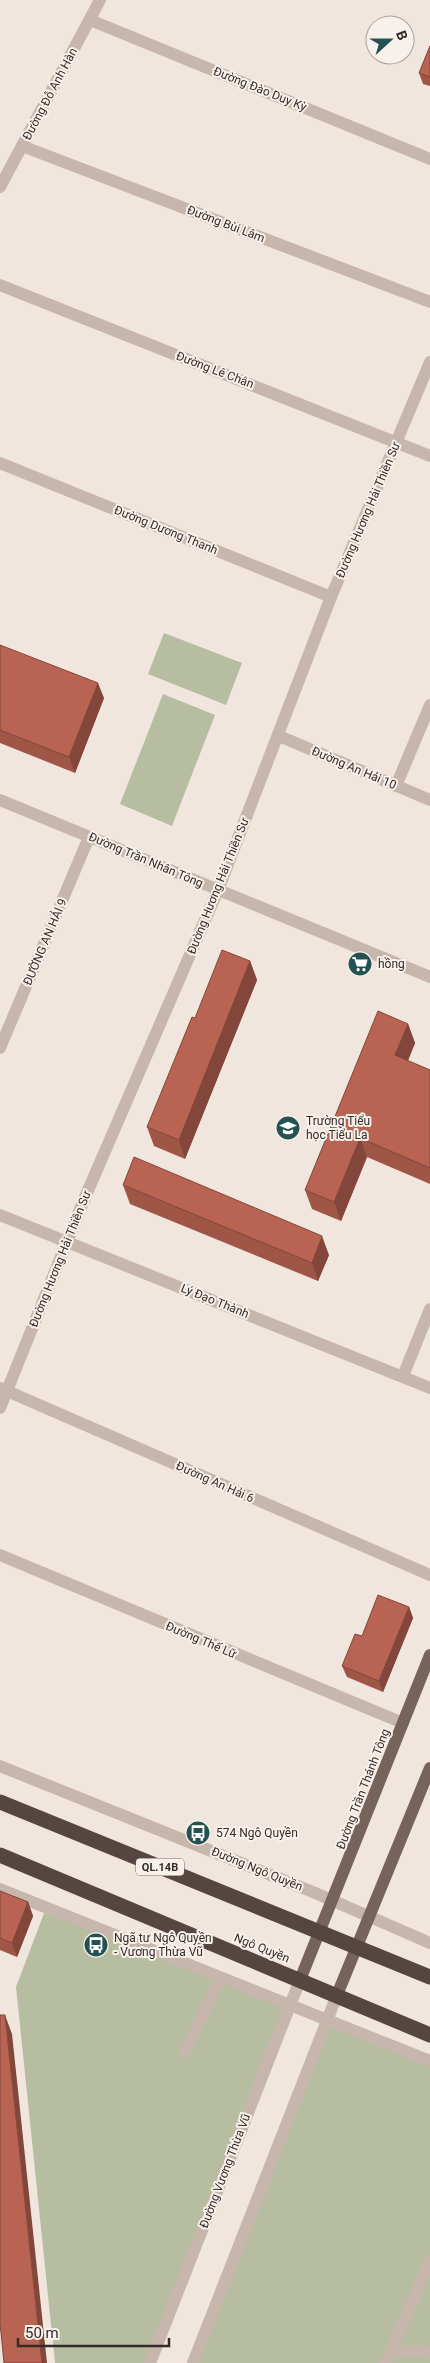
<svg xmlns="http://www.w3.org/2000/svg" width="430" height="2363" viewBox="0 0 430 2363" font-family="Roboto,sans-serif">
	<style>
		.green { fill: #b6bda0 }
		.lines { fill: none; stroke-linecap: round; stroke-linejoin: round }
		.minor { stroke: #c7b6ab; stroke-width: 12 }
		.major { stroke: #75635c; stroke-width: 12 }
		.highway { stroke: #554642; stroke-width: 15 }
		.wall { fill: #9f5647 }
		.shaded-wall { fill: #82463a }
		.building { fill: #b96453; stroke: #82463a }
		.labels { text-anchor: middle; stroke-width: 4; stroke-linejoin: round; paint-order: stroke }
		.shield { fill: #f8f0ea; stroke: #706764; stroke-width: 1 }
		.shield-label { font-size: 11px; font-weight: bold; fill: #352c2a }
		.street-label { font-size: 12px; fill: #352c2a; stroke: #f8f0ea }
		.poi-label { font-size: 12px; fill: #352c2a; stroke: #f8f0ea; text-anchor: start }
	</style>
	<rect width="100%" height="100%" fill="#f0e6de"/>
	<g class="green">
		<polygon points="164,633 242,663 226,705 148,674"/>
		<polygon points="163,694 215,715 172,826 120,804"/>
		<polygon points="46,1908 289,2006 150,2363 55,2363 16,1987"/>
		<polygon points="325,2020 430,2063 430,2363 193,2363"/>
	</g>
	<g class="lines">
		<g class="minor">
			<polyline points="90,20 430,159"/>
			<polyline points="22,146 430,302"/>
			<polyline points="0,187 100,0"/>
			<polyline points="0,285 430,456"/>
			<polyline points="0,463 331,597"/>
			<polyline points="279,736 430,800"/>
			<polyline points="396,786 430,705"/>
			<polyline points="0,800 430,977"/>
			<polyline points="0,1048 89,837"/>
			<polyline points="0,1215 430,1388"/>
			<polyline points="403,1376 430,1309"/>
			<polyline points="0,1388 430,1575"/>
			<polyline points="0,1408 83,1202 218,890 331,597 430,362"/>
			<polyline points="0,1555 403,1723"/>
			<polyline points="0,1766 313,1892 430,1943"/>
			<polyline points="0,1889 430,2061"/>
			<polyline points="185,2051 221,1978"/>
			<polyline points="391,2351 430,2352"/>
			<polyline points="150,2363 300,1980"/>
			<polyline points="193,2363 337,1995"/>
			<polyline points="386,2363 430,2260"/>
		</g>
		<g class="major">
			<polyline points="300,1980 430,1655"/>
			<polyline points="337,1995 430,1768"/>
		</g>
		<g class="highway">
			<polyline points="0,1802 430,1977"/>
			<polyline points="0,1855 430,2035"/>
		</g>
	</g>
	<g class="wall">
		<polygon points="430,46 430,86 423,84 419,73"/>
		<polygon points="0,645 104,698 75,773 0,743"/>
		<polygon points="250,961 257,980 185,1159 154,1146 147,1127 195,1018"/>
		<polygon points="408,1024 415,1043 408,1061 430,1070 430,1184 367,1157 341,1221 312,1209 305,1190"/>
		<polygon points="123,1185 329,1255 318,1281 130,1204"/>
		<polygon points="409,1607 413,1618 383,1692 347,1677 342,1666 362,1636"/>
		<polygon points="0,1891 28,1902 33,1916 17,1957 0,1950"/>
	</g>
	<g class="shaded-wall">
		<polygon points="98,683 104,698 75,773 69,757"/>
		<polygon points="250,961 257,980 185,1159 179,1140"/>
		<polygon points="408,1024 415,1043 402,1074 395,1055"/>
		<polygon points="360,1138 367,1157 341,1221 334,1202"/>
		<polygon points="322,1236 329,1255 318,1281 312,1263"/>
		<polygon points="409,1607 413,1618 383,1692 379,1681"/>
		<polygon points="28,1902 33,1916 17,1957 12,1943"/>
		<polygon points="5,2015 12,2034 47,2363 42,2363"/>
	</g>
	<g class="building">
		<polygon points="430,46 430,77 419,73"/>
		<polygon points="0,645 98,683 69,757 0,730"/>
		<polygon points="222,950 250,961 179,1140 147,1127 192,1017 195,1018"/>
		<polygon points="378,1011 408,1024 395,1055 430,1070 430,1168 360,1138 334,1202 305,1190"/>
		<polygon points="134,1157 322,1236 312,1263 123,1185"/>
		<polygon points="378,1595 409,1607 379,1681 342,1666 355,1634 362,1636"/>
		<polygon points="0,1891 28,1902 12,1943 0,1938"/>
		<polygon points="0,2015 5,2015 42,2363 4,2363 0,2323"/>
	</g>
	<defs>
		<symbol id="supermarket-disc" viewBox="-11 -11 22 22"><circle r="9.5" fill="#245252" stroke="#f8f0ea"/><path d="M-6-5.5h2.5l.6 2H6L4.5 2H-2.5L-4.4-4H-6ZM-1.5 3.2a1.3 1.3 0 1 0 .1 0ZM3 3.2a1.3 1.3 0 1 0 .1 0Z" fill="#fff"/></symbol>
		<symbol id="school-disc" viewBox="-11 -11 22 22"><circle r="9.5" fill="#245252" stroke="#f8f0ea"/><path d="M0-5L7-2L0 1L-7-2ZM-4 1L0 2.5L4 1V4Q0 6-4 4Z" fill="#fff"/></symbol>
		<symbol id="bus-disc" viewBox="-11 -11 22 22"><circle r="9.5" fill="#245252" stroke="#f8f0ea"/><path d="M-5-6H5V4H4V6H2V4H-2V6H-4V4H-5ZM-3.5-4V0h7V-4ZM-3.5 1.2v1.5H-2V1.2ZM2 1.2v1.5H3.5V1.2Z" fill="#fff"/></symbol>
	</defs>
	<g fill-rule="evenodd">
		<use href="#supermarket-disc" x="346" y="950" width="28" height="28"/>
		<use href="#school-disc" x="274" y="1114" width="28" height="28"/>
		<use href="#bus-disc" x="184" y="1819" width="28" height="28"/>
		<use href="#bus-disc" x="82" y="1931" width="28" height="28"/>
	</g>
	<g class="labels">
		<rect class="shield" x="136" y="1858.5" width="48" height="17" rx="4"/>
		<g class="shield-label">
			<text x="160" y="1871">QL.14B</text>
		</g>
		<g class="street-label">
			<text transform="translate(260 89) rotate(22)" y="4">Đường Đào Duy Kỳ</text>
			<text transform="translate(50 94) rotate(-62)" y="4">Đường Đỗ Anh Hàn</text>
			<text transform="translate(226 224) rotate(21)" y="4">Đường Bùi Lâm</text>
			<text transform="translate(215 370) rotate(21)" y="4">Đường Lê Chân</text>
			<text transform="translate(368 510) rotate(-67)" y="4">Đường Hương Hải Thiền Sư</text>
			<text transform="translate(166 530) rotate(22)" y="4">Đường Dương Thanh</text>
			<text transform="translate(354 768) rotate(23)" y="4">Đường An Hải 10</text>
			<text transform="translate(146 860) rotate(23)" y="4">Đường Trần Nhân Tông</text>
			<text transform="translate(218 886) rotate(-68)" y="4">Đường Hương Hải Thiền Sư</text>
			<text transform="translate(45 942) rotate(-67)" y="4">ĐƯỜNG AN HẢl 9</text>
			<text transform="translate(60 1259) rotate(-68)" y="4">Đường Hương Hải Thiền Sư</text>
			<text transform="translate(215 1301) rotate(22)" y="4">Lý Đạo Thành</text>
			<text transform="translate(215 1482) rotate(24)" y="4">Đường An Hải 6</text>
			<text transform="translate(201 1640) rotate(23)" y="4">Đường Thế Lữ</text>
			<text transform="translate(363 1789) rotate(-69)" y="4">Đường Trần Thánh Tông</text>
			<text transform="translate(257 1869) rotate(22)" y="4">Đường Ngô Quyền</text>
			<text transform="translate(262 1948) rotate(22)" y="4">Ngô Quyền</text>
			<text transform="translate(225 2171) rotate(-69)" y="4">Đường Vương Thừa Vũ</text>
		</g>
		<g class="poi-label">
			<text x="378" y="968">hồng</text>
			<text x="306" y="1125">Trường Tiểu<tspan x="306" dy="14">học Tiểu La</tspan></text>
			<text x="216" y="1837">574 Ngô Quyền</text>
			<text x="114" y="1942">Ngã tư Ngô Quyền<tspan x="114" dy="14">- Vương Thừa Vũ</tspan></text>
		</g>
	</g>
	<g transform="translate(390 40) rotate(69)"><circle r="24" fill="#f8f0ea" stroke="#aaa29d"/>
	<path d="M0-4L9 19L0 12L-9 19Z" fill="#245252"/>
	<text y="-8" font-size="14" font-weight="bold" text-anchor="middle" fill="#352c2a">B</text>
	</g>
	<path d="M18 2338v8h151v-8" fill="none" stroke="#352c2a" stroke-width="2.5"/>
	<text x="25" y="2338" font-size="15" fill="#352c2a" stroke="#f8f0ea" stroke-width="4" paint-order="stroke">50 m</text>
</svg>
